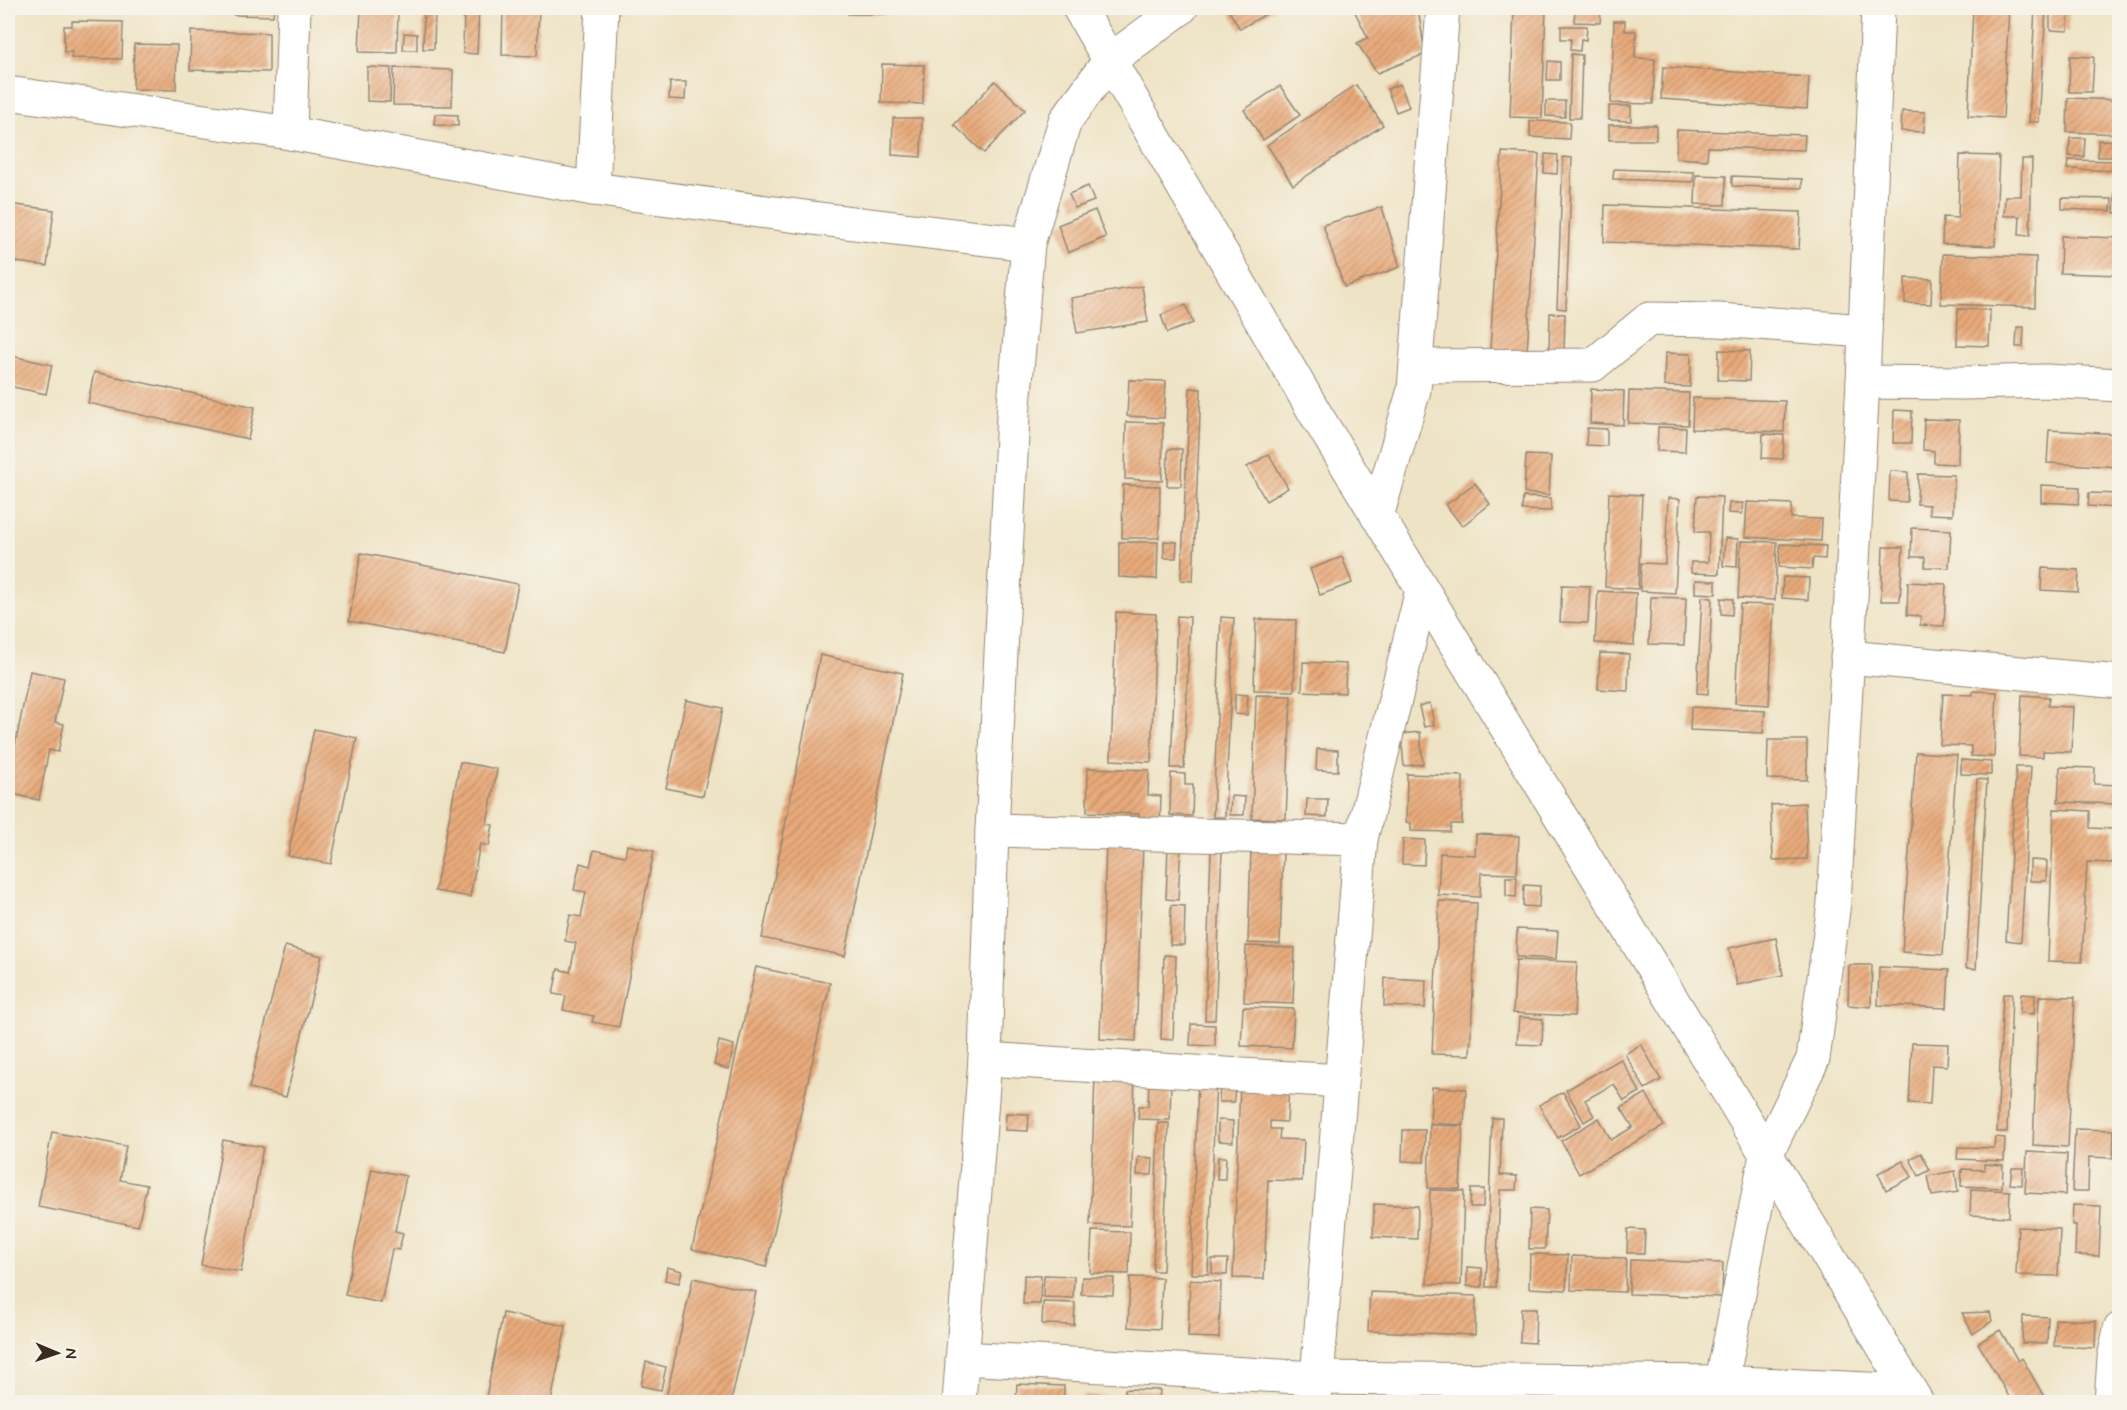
<svg xmlns="http://www.w3.org/2000/svg" width="2127" height="1410" viewBox="0 0 2127 1410" font-family="Mynerve,sans-serif">
	<style>
		.building { fill: url(#building-hatch) }
		.lines { fill: none; stroke-linecap: round; stroke-linejoin: round }
		.minor-casing { stroke: #948672; stroke-width: 35 }
		.minor { stroke: #fff; stroke-width: 33 }
	</style>
	<defs>
		<pattern id="building-hatch" width="6" height="6" patternUnits="userSpaceOnUse" patternTransform="scale(1.5)"><rect width="6" height="6" fill="#e9ab7b"/><path d="M-1 1l2-2M0 6l6-6M5 7l2-2" fill="none" stroke="#be8b64"/></pattern>
	</defs>
	<rect width="100%" height="100%" fill="#f7f3e8"/>
	<filter id="ink" filterUnits="userSpaceOnUse"><feTurbulence type="fractalNoise" baseFrequency=".0167" numOctaves="2"/><feDisplacementMap in="SourceGraphic" scale="12" xChannelSelector="R" yChannelSelector="G"/><feConvolveMatrix kernelMatrix="1 2 1 2 8 2 1 2 1" color-interpolation-filters="sRGB"/></filter>
	<filter id="wash" filterUnits="userSpaceOnUse"><feTurbulence type="fractalNoise" baseFrequency=".008" numOctaves="4" result="noise"/><feDisplacementMap in="SourceGraphic" scale="24" xChannelSelector="R" yChannelSelector="G"/><feGaussianBlur stdDeviation="1.35" result="paint"/><feColorMatrix in="noise" values="0 0 0 0 0 0 0 0 0 0 0 0 0 0 0 0 0 1.4 0 .05"/><feComposite in="paint" operator="in"/></filter>
	<g filter="url(#wash)">
		<rect width="100%" height="100%" fill="#eee3c5"/>
		<g id="blocks">
			<g class="building">
				<polygon points="132,8 231,8 231,10 189,10 189,11 132,10"/>
				<polygon points="234,8 274,8 273,16 234,15"/>
				<polygon points="325,8 351,8 351,11 325,10"/>
				<polygon points="361,8 398,8 397,53 359,52"/>
				<polygon points="424,8 435,8 434,49 423,49"/>
				<polygon points="464,8 479,8 477,54 463,53"/>
				<polygon points="503,8 539,8 537,56 502,55"/>
				<polygon points="746,8 786,8 786,10 746,9"/>
				<polygon points="791,8 841,8 841,12 791,11"/>
				<rect x="848" y="8" width="38" height="6"/>
				<polygon points="1227,8 1276,8 1240,29"/>
				<polygon points="1367,8 1418,8 1425,54 1377,73 1357,43 1368,38 1355,12"/>
				<polygon points="1514,8 1546,8 1542,118 1510,117"/>
				<polygon points="1973,8 2009,8 2003,118 1968,116"/>
				<polygon points="2035,8 2046,8 2039,122 2029,122"/>
				<polygon points="2050,8 2069,9 2068,31 2050,30"/>
				<polygon points="1575,9 1601,10 1600,23 1574,22"/>
				<polygon points="72,21 123,22 122,59 71,58 72,52 64,52 64,26 72,26"/>
				<polygon points="1614,21 1625,21 1625,31 1636,31 1635,58 1655,59 1653,104 1611,103"/>
				<polygon points="1561,26 1587,26 1586,40 1581,39 1580,51 1570,50 1571,39 1561,39"/>
				<polygon points="191,31 269,33 269,72 190,70"/>
				<polygon points="404,33 417,34 417,50 403,50"/>
				<polygon points="134,44 177,45 176,90 133,89"/>
				<polygon points="8,45 12,45 12,61 8,60"/>
				<polygon points="1571,54 1582,55 1580,118 1569,118"/>
				<polygon points="2070,56 2094,57 2092,92 2069,92"/>
				<polygon points="1548,61 1560,62 1560,80 1547,80"/>
				<polygon points="882,64 924,65 923,104 881,103"/>
				<polygon points="367,67 391,68 390,102 367,101"/>
				<polygon points="1663,67 1809,77 1807,109 1661,99"/>
				<polygon points="394,68 453,70 452,106 393,105"/>
				<polygon points="995,81 1025,110 984,153 954,125"/>
				<polygon points="670,82 686,82 685,100 669,99"/>
				<polygon points="1400,84 1409,107 1396,112 1387,89"/>
				<polygon points="1356,85 1383,125 1293,185 1267,145"/>
				<polygon points="1280,86 1300,115 1263,140 1244,110"/>
				<polygon points="2068,98 2120,100 2120,134 2067,132"/>
				<polygon points="1546,101 1565,101 1565,117 1546,116"/>
				<polygon points="1609,106 1631,106 1631,121 1609,120"/>
				<polygon points="1902,111 1925,112 1924,132 1901,131"/>
				<polygon points="435,114 458,115 458,126 434,125"/>
				<polygon points="893,118 922,118 921,157 892,155"/>
				<polygon points="1530,121 1570,122 1569,139 1530,137"/>
				<rect x="1609" y="125" width="47" height="15"/>
				<polygon points="1677,130 1805,135 1804,150 1708,147 1707,160 1676,158"/>
				<polygon points="2070,138 2085,138 2084,157 2069,156"/>
				<polygon points="2098,140 2120,141 2120,157 2098,157"/>
				<polygon points="1502,152 1539,154 1527,353 1490,350"/>
				<polygon points="1545,154 1558,155 1557,174 1544,173"/>
				<polygon points="1960,155 1999,156 1995,246 1942,244 1943,217 1958,218"/>
				<polygon points="1563,157 1572,158 1566,309 1557,308"/>
				<polygon points="2022,159 2032,159 2030,236 2019,235 2020,216 2004,216 2005,196 2021,196"/>
				<polygon points="2068,160 2120,161 2120,171 2067,169"/>
				<polygon points="1614,169 1694,172 1693,182 1613,179"/>
				<polygon points="1696,175 1726,176 1725,205 1695,204"/>
				<polygon points="1732,176 1802,179 1802,188 1732,186"/>
				<polygon points="2115,185 2120,185 2120,213 2114,213"/>
				<polygon points="1088,186 1094,201 1075,208 1069,194"/>
				<polygon points="2062,198 2112,199 2111,211 2062,209"/>
				<polygon points="8,204 54,210 47,266 8,261"/>
				<polygon points="1605,205 1801,212 1799,249 1604,242"/>
				<polygon points="1382,207 1400,267 1344,287 1323,225"/>
				<polygon points="1095,210 1106,237 1068,253 1058,225"/>
				<polygon points="2061,236 2120,238 2120,275 2060,273"/>
				<polygon points="1943,254 2036,257 2035,307 1941,304"/>
				<polygon points="1905,278 1932,279 1931,304 1905,303"/>
				<polygon points="1142,286 1148,322 1077,333 1071,298"/>
				<polygon points="1186,305 1193,323 1167,333 1161,315"/>
				<polygon points="1958,309 1990,310 1989,346 1957,345"/>
				<polygon points="1550,313 1565,314 1564,352 1549,352"/>
				<polygon points="2017,327 2024,327 2023,347 2016,347"/>
				<polygon points="1719,350 1750,351 1749,381 1718,380"/>
				<polygon points="1665,353 1691,354 1690,387 1664,386"/>
				<polygon points="8,355 52,365 46,394 8,386"/>
				<polygon points="94,372 255,407 248,439 88,403"/>
				<polygon points="1129,380 1166,381 1164,418 1127,416"/>
				<polygon points="1190,388 1201,389 1193,581 1181,580"/>
				<polygon points="1591,389 1624,391 1623,425 1590,423"/>
				<polygon points="1629,391 1689,393 1688,425 1628,423"/>
				<polygon points="1693,398 1785,401 1784,432 1692,429"/>
				<polygon points="1894,410 1912,411 1911,443 1893,443"/>
				<polygon points="1924,419 1959,420 1958,464 1934,463 1934,451 1923,450"/>
				<polygon points="1126,422 1163,423 1162,481 1125,479"/>
				<polygon points="1658,427 1686,428 1685,452 1657,451"/>
				<polygon points="1587,428 1607,429 1607,446 1586,445"/>
				<polygon points="2049,430 2120,434 2120,467 2047,463"/>
				<polygon points="1763,434 1784,435 1783,459 1762,458"/>
				<polygon points="1168,449 1182,449 1181,486 1167,486"/>
				<polygon points="1269,454 1288,488 1266,501 1247,467"/>
				<polygon points="1526,455 1551,456 1549,495 1524,493"/>
				<polygon points="1890,471 1908,472 1907,502 1889,501"/>
				<polygon points="1918,474 1954,475 1953,515 1929,514 1929,505 1917,504"/>
				<polygon points="1475,483 1490,504 1462,526 1446,505"/>
				<polygon points="1123,485 1160,486 1159,538 1122,538"/>
				<polygon points="2041,485 2080,487 2079,504 2041,502"/>
				<polygon points="1609,493 1642,495 1638,589 1605,587"/>
				<polygon points="2089,493 2120,494 2120,508 2088,506"/>
				<polygon points="1697,496 1722,497 1719,574 1691,573 1691,562 1708,562 1709,532 1695,532"/>
				<polygon points="1523,497 1551,498 1551,511 1522,510"/>
				<polygon points="1668,498 1680,499 1675,593 1640,591 1641,563 1665,564"/>
				<polygon points="1747,502 1792,504 1791,518 1822,519 1821,541 1745,537"/>
				<polygon points="1729,503 1743,503 1742,514 1728,513"/>
				<polygon points="1912,528 1951,530 1949,568 1925,567 1925,557 1911,557"/>
				<polygon points="1725,538 1738,539 1737,567 1723,566"/>
				<polygon points="1164,541 1177,542 1176,558 1164,558"/>
				<polygon points="1741,541 1777,542 1775,600 1738,598"/>
				<polygon points="1119,542 1158,542 1157,579 1119,577"/>
				<polygon points="1780,544 1826,546 1825,559 1813,558 1812,569 1779,567"/>
				<polygon points="1883,547 1903,547 1900,601 1881,601"/>
				<polygon points="361,553 518,584 505,652 349,621"/>
				<polygon points="1342,557 1352,583 1320,595 1310,569"/>
				<polygon points="2042,568 2079,570 2078,592 2041,590"/>
				<polygon points="1783,577 1809,578 1808,600 1782,598"/>
				<polygon points="1695,580 1716,581 1716,594 1695,593"/>
				<polygon points="1908,582 1946,584 1944,626 1920,625 1921,616 1907,615"/>
				<polygon points="1562,585 1590,586 1588,623 1560,622"/>
				<polygon points="1598,591 1636,593 1634,645 1595,643"/>
				<polygon points="1651,597 1686,598 1684,645 1649,644"/>
				<polygon points="1702,597 1712,598 1708,694 1697,693"/>
				<polygon points="1721,598 1733,599 1732,615 1721,614"/>
				<polygon points="1740,604 1774,605 1769,705 1735,703"/>
				<polygon points="1116,612 1156,614 1151,762 1111,760"/>
				<polygon points="1177,616 1190,617 1184,768 1171,768"/>
				<polygon points="1221,617 1234,618 1225,817 1213,817"/>
				<polygon points="1256,619 1296,620 1294,691 1254,690"/>
				<polygon points="1600,653 1629,654 1628,691 1598,689"/>
				<polygon points="820,655 903,673 845,956 762,938"/>
				<polygon points="1303,662 1346,664 1345,693 1302,691"/>
				<polygon points="30,671 64,678 55,722 64,724 58,752 49,750 39,800 8,793 8,782"/>
				<polygon points="1973,691 1997,692 1994,757 1971,756 1971,746 1940,745 1943,694 1973,695"/>
				<polygon points="1235,694 1248,695 1247,715 1235,714"/>
				<polygon points="1256,695 1291,696 1286,819 1252,818"/>
				<polygon points="2022,695 2049,697 2048,706 2073,707 2071,752 2043,751 2043,757 2019,756"/>
				<polygon points="686,700 723,708 703,796 666,788"/>
				<polygon points="1430,703 1434,725 1424,727 1419,706"/>
				<polygon points="1691,707 1765,711 1763,733 1690,730"/>
				<polygon points="314,729 357,738 331,864 288,856"/>
				<polygon points="1420,732 1423,764 1404,766 1401,734"/>
				<polygon points="1768,740 1807,740 1807,780 1767,779"/>
				<polygon points="1317,749 1338,750 1338,771 1316,770"/>
				<polygon points="1916,752 1957,755 1943,955 1902,952"/>
				<polygon points="1961,760 1991,762 1991,775 1961,774"/>
				<polygon points="460,762 497,769 487,824 493,825 489,846 480,844 470,897 435,891"/>
				<polygon points="2016,767 2031,767 2021,942 2006,940"/>
				<polygon points="2060,767 2095,768 2094,784 2120,785 2120,804 2058,802"/>
				<polygon points="1088,768 1149,770 1148,795 1161,796 1160,823 1138,822 1139,814 1087,812"/>
				<polygon points="1171,773 1185,774 1185,785 1193,785 1192,816 1170,815"/>
				<polygon points="1407,774 1463,776 1462,824 1451,824 1450,832 1411,831 1411,823 1406,822"/>
				<polygon points="1977,779 1987,780 1976,969 1966,968"/>
				<polygon points="1231,796 1245,797 1244,815 1230,815"/>
				<polygon points="1307,799 1328,799 1327,817 1306,816"/>
				<polygon points="1805,803 1807,859 1773,860 1771,805"/>
				<polygon points="2054,809 2090,811 2090,828 2113,829 2112,863 2087,862 2082,962 2048,961"/>
				<polygon points="1476,834 1519,836 1517,874 1481,873 1480,897 1438,895 1440,853 1475,855"/>
				<polygon points="1403,839 1425,840 1424,865 1402,864"/>
				<polygon points="1106,843 1143,844 1136,1041 1100,1039"/>
				<polygon points="627,845 654,851 619,1027 592,1022 594,1016 563,1010 566,996 553,994 558,969 570,972 576,943 565,941 570,915 581,917 586,892 574,890 580,863 590,866 594,850 625,856"/>
				<polygon points="1168,845 1181,845 1178,900 1166,899"/>
				<polygon points="1211,850 1222,851 1215,1020 1205,1020"/>
				<polygon points="1251,850 1283,851 1280,944 1248,943"/>
				<polygon points="2030,860 2047,861 2046,881 2030,881"/>
				<polygon points="1506,877 1517,877 1516,897 1506,896"/>
				<polygon points="1524,885 1540,886 1539,907 1523,906"/>
				<polygon points="1439,901 1477,903 1470,1055 1432,1054"/>
				<polygon points="1171,905 1185,906 1184,945 1170,945"/>
				<polygon points="1517,929 1558,931 1556,959 1516,957"/>
				<polygon points="1776,938 1783,975 1737,985 1729,948"/>
				<polygon points="285,946 322,956 286,1097 249,1088"/>
				<polygon points="1246,946 1295,948 1293,1004 1244,1002"/>
				<polygon points="1164,955 1176,956 1173,1040 1161,1039"/>
				<polygon points="1516,960 1577,962 1574,1016 1513,1013"/>
				<polygon points="1849,965 1872,965 1871,1007 1848,1005"/>
				<polygon points="756,967 830,983 766,1267 692,1249"/>
				<polygon points="1879,967 1949,970 1947,1008 1878,1005"/>
				<polygon points="1385,978 1426,980 1425,1008 1384,1006"/>
				<polygon points="2003,994 2012,994 2007,1132 1997,1132"/>
				<polygon points="2021,994 2035,995 2034,1014 2020,1013"/>
				<polygon points="2039,996 2075,997 2068,1147 2033,1145"/>
				<polygon points="1243,1007 1294,1009 1292,1048 1241,1046"/>
				<polygon points="1519,1017 1543,1019 1542,1045 1517,1044"/>
				<polygon points="1191,1024 1215,1025 1215,1046 1190,1045"/>
				<polygon points="719,1041 734,1045 729,1069 714,1065"/>
				<polygon points="1912,1043 1948,1044 1947,1066 1932,1065 1930,1104 1909,1103"/>
				<polygon points="1641,1044 1661,1080 1645,1089 1625,1054"/>
				<polygon points="1621,1059 1640,1092 1624,1101 1614,1084 1585,1100 1594,1116 1584,1122 1566,1090"/>
				<polygon points="1095,1075 1135,1076 1130,1226 1090,1225"/>
				<polygon points="1220,1078 1235,1078 1234,1102 1219,1102"/>
				<polygon points="1149,1079 1171,1079 1170,1120 1138,1119 1139,1106 1148,1106"/>
				<polygon points="1198,1079 1216,1079 1208,1274 1191,1274"/>
				<polygon points="1240,1082 1289,1084 1287,1122 1270,1121 1270,1129 1280,1129 1279,1139 1304,1140 1302,1181 1268,1180 1264,1279 1233,1278"/>
				<polygon points="1432,1087 1466,1089 1464,1125 1430,1123"/>
				<polygon points="1563,1092 1581,1125 1558,1138 1539,1105"/>
				<polygon points="1646,1093 1664,1126 1579,1174 1561,1141 1599,1118 1611,1140 1633,1127 1621,1108"/>
				<polygon points="1006,1113 1029,1114 1028,1131 1005,1130"/>
				<polygon points="1492,1118 1502,1118 1500,1175 1517,1176 1516,1190 1500,1190 1496,1287 1486,1287"/>
				<polygon points="1218,1120 1233,1121 1233,1142 1218,1141"/>
				<polygon points="1158,1123 1169,1123 1163,1271 1153,1271"/>
				<polygon points="1430,1125 1463,1126 1460,1189 1428,1188"/>
				<polygon points="2075,1129 2114,1130 2113,1158 2089,1157 2088,1191 2072,1191"/>
				<polygon points="1403,1130 1425,1130 1424,1162 1402,1161"/>
				<polygon points="52,1132 126,1146 120,1180 147,1185 138,1226 38,1207"/>
				<polygon points="1995,1137 2005,1138 2004,1161 1957,1159 1958,1147 1994,1148"/>
				<polygon points="223,1140 263,1147 241,1272 201,1265"/>
				<polygon points="2027,1152 2067,1154 2065,1195 2025,1193"/>
				<polygon points="1921,1153 1930,1170 1919,1176 1910,1159"/>
				<polygon points="1138,1157 1153,1158 1152,1175 1137,1175"/>
				<polygon points="1218,1157 1226,1157 1225,1179 1217,1179"/>
				<polygon points="1903,1161 1912,1177 1886,1190 1878,1173"/>
				<polygon points="1984,1164 2003,1165 2002,1188 1961,1186 1962,1169 1984,1170"/>
				<polygon points="2012,1168 2023,1168 2022,1185 2010,1184"/>
				<polygon points="372,1169 406,1176 395,1231 403,1233 399,1250 392,1249 381,1303 345,1295"/>
				<polygon points="1955,1171 1958,1192 1932,1196 1928,1176"/>
				<polygon points="1471,1189 1484,1189 1483,1207 1470,1207"/>
				<polygon points="1971,1189 2010,1191 2009,1217 1970,1215"/>
				<polygon points="1430,1190 1464,1191 1461,1285 1427,1284"/>
				<polygon points="1374,1204 1418,1206 1417,1239 1373,1237"/>
				<polygon points="2073,1205 2101,1206 2099,1256 2075,1255 2076,1225 2072,1225"/>
				<polygon points="1530,1209 1547,1210 1545,1249 1529,1249"/>
				<polygon points="2018,1227 2060,1229 2058,1276 2016,1275"/>
				<polygon points="1628,1229 1645,1230 1644,1253 1627,1253"/>
				<polygon points="1092,1231 1130,1232 1129,1274 1090,1273"/>
				<polygon points="1530,1254 1568,1255 1566,1290 1529,1288"/>
				<polygon points="1572,1256 1626,1258 1625,1292 1571,1290"/>
				<polygon points="1212,1259 1228,1259 1227,1275 1212,1274"/>
				<polygon points="1630,1260 1723,1263 1722,1297 1629,1294"/>
				<polygon points="667,1267 682,1271 679,1283 665,1280"/>
				<polygon points="1467,1267 1482,1268 1482,1287 1467,1286"/>
				<polygon points="1024,1275 1041,1276 1040,1304 1023,1304"/>
				<polygon points="1044,1275 1074,1276 1073,1298 1043,1297"/>
				<polygon points="1082,1277 1114,1278 1113,1295 1081,1294"/>
				<polygon points="1130,1277 1162,1278 1160,1329 1128,1327"/>
				<polygon points="693,1278 756,1292 731,1402 665,1402"/>
				<polygon points="1190,1280 1221,1282 1219,1338 1188,1337"/>
				<polygon points="1370,1292 1476,1296 1475,1335 1368,1331"/>
				<polygon points="1043,1302 1075,1303 1074,1325 1042,1324"/>
				<polygon points="1521,1309 1536,1309 1535,1343 1520,1342"/>
				<polygon points="1990,1312 1992,1321 1973,1334 1962,1313"/>
				<polygon points="503,1313 566,1326 551,1402 485,1402"/>
				<polygon points="2023,1316 2048,1317 2047,1344 2022,1343"/>
				<polygon points="2055,1319 2096,1321 2095,1348 2054,1346"/>
				<polygon points="2000,1330 2018,1361 2022,1358 2047,1402 2012,1402 1978,1343"/>
				<polygon points="646,1362 666,1367 661,1390 641,1386"/>
				<polygon points="1017,1384 1064,1386 1064,1402 1016,1402"/>
				<polygon points="1125,1389 1160,1390 1159,1402 1124,1402"/>
				<polygon points="1470,1395 1502,1396 1502,1402 1470,1402"/>
				<polygon points="1082,1396 1122,1397 1121,1402 1082,1402"/>
			</g>
		</g>
	</g>
	<g filter="url(#ink)">
		<use href="#blocks" fill-opacity="0" stroke="#948672" stroke-width="1.5"/>
		<g class="lines">
			<defs>
				<g id="minor">
					<polyline points="1079,8 1315,413 1917,1402"/>
					<polyline points="8,93 290,133 593,189 820,219 1028,244"/>
					<polyline points="290,133 294,8"/>
					<polyline points="593,189 602,8"/>
					<polyline points="1416,366 1593,365 1649,319 1719,320 1865,331"/>
					<polyline points="1863,382 1963,383 2046,381 2120,385"/>
					<polyline points="1377,516 1414,390 1443,8"/>
					<polyline points="1847,657 2120,682"/>
					<polyline points="992,830 1361,839"/>
					<polyline points="985,1059 1341,1081"/>
					<polyline points="962,1358 1317,1378 1720,1382 1910,1391"/>
					<polyline points="959,1402 985,1059 992,830 1013,416 1028,244 1065,121 1110,60 1181,8"/>
					<polyline points="1315,1402 1361,839 1422,590"/>
					<polyline points="1718,1402 1766,1155 1813,1059 1834,903 1863,382 1878,8"/>
					<polyline points="2111,1402 2114,1358 2120,1329"/>
				</g>
			</defs>
			<use href="#minor" class="minor-casing"/>
			<use href="#minor" class="minor"/>
		</g>
	</g>
	<rect width="2127" height="1410" fill="none" stroke="#f7f3e8" stroke-width="30"/>
	<g transform="translate(57 1353) rotate(92)" stroke="#f7f3e8" stroke-width="4.5" paint-order="stroke">
	<path d="M0-4.5L10 22L0 15L-10 22Z" fill="#3b2a1e"/>
	<text y="-9" font-size="16" font-weight="bold" text-anchor="middle" fill="#3b2a1e">N</text>
	</g>
</svg>
